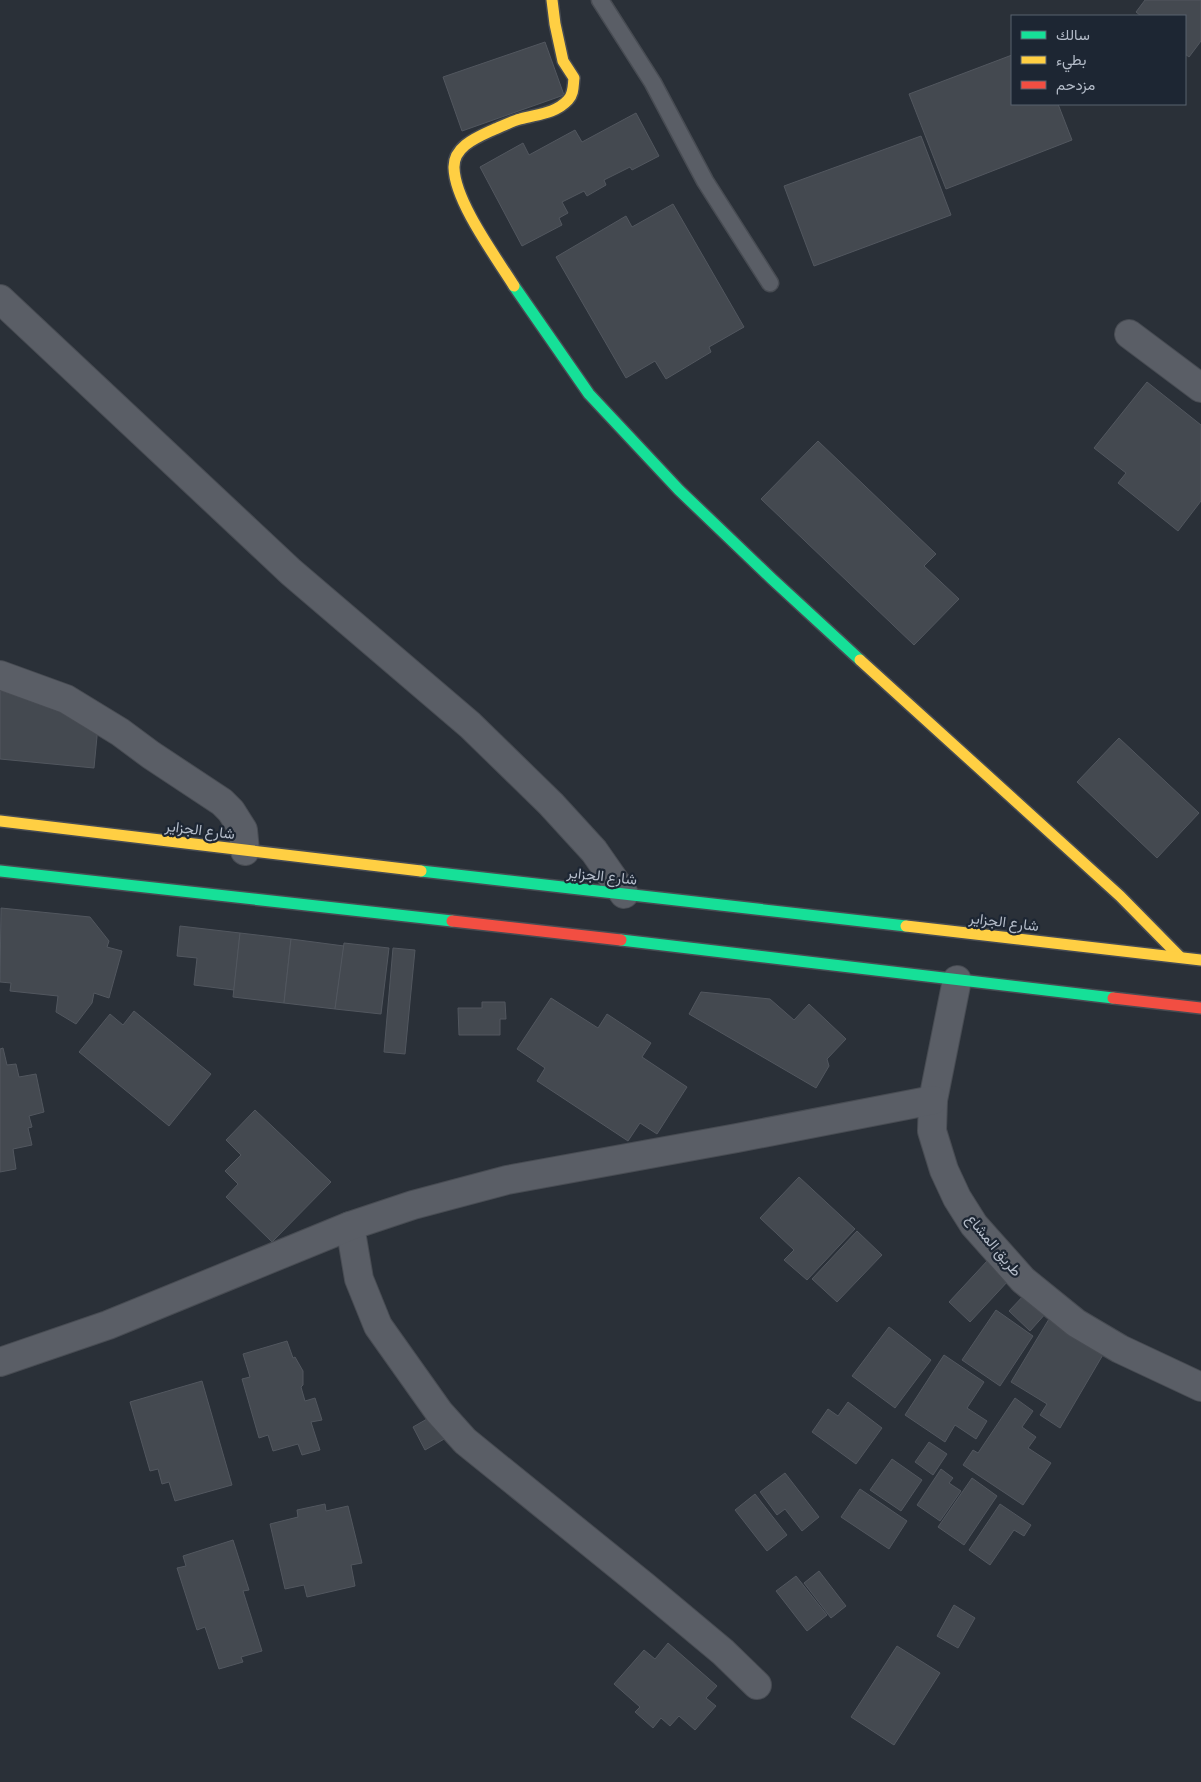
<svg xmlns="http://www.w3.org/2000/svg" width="1201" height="1782" viewBox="0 0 1201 1782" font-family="'Source Sans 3',Vazirmatn,sans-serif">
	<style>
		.building { fill: #444950; stroke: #52575f }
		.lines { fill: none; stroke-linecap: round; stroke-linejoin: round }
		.lane-casing { stroke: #484c53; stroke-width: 19 }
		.street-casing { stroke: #484c53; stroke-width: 30 }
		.fast-casing { stroke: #484c53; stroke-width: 14 }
		.slow-casing { stroke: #484c53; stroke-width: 14 }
		.jam-casing { stroke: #484c53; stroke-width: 14 }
		.lane { stroke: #5a5e66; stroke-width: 16 }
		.street { stroke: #5a5e66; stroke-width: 28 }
		.fast { stroke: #16e098; stroke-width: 11 }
		.slow { stroke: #ffcf43; stroke-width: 11 }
		.jam { stroke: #f24e42; stroke-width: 11 }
		.labels { text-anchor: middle; stroke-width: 4.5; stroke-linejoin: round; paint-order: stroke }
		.street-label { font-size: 15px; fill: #b4bcc9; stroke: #1d2633 }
	</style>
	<rect width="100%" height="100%" fill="#2a3038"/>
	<g class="building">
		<polygon points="1145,0 1201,0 1201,41 1189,57 1185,54 1185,16 1141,16 1136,12"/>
		<polygon points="545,42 564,95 462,131 443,77"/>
		<polygon points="1012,55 1012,104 1058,104 1072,140 946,189 909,94"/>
		<polygon points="636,113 659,156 632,170 630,167 604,180 606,185 587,196 584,191 562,202 568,213 559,218 562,225 522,246 480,167 523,143 529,155 575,130 582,142"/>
		<polygon points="921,136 951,215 814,266 784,186"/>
		<polygon points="673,204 744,327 709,347 711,352 666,379 655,361 626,378 556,257 626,216 632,227"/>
		<polygon points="1147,382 1201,425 1201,501 1178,531 1118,483 1126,473 1094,448"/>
		<polygon points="818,441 936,554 924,566 959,599 914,645 761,499"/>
		<polygon points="0,685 98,726 94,768 0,759"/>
		<polygon points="1119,738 1199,813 1157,858 1077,782"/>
		<polygon points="1,908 90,917 109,941 107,947 122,951 109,998 94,993 92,1003 76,1024 56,1012 58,996 10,991 11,983 0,982"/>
		<polygon points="180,926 240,933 234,990 194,985 197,958 177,956"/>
		<polygon points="240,933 291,939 284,1003 233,997"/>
		<polygon points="291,939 344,946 335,1009 284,1003"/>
		<polygon points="344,943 389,948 381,1014 335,1009"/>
		<polygon points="393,948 415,950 405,1054 384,1052"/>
		<polygon points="701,992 770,999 794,1020 809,1004 846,1039 827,1059 829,1066 816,1088 689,1014"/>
		<polygon points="551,998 598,1028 607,1014 651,1043 642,1057 687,1087 657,1134 640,1123 628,1141 537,1081 545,1068 517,1049"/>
		<polygon points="482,1002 505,1002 506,1019 500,1019 500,1035 459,1035 458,1008 482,1008"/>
		<polygon points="134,1011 211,1074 169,1126 79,1052 110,1014 123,1025"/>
		<polygon points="3,1048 7,1065 16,1064 19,1077 36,1074 44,1112 29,1116 32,1127 28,1128 32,1145 13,1149 16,1169 0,1172 0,1049"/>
		<polygon points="255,1110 331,1182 272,1242 226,1197 238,1184 225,1171 241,1155 226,1140"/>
		<polygon points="799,1177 855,1229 807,1280 784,1260 794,1250 760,1218"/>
		<polygon points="857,1231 882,1255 837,1302 812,1279"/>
		<polygon points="988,1260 1009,1280 970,1322 949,1302"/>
		<polygon points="1026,1293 1047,1312 1030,1331 1009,1311"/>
		<polygon points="996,1310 1033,1336 1000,1386 962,1360"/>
		<polygon points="1049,1319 1104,1353 1060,1428 1040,1415 1047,1404 1011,1382"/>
		<polygon points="889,1327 931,1360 895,1408 852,1376"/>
		<polygon points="287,1341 293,1358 295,1357 303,1371 303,1385 301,1387 305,1401 315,1398 322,1420 311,1422 320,1450 302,1455 298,1444 273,1451 268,1435 259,1438 242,1379 250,1377 243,1354"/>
		<polygon points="944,1355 984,1382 967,1408 987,1421 976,1439 955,1425 945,1442 905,1415"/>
		<polygon points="202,1381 232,1485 175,1501 169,1482 162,1484 158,1469 150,1471 130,1402"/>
		<polygon points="1015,1398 1033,1411 1022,1427 1036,1437 1028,1448 1051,1463 1023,1505 963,1465 973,1450 978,1453"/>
		<polygon points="848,1402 882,1428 856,1464 812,1432 828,1409 838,1416"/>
		<polygon points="434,1415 446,1438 425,1450 413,1427"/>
		<polygon points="929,1442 947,1454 933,1475 915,1462"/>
		<polygon points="892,1459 922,1480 901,1511 870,1490"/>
		<polygon points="941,1469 953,1478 949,1483 961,1491 940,1521 917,1505"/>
		<polygon points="785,1473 819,1517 802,1531 785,1509 777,1515 760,1492"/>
		<polygon points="972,1478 997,1496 964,1545 938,1527"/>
		<polygon points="860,1489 907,1521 889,1549 841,1517"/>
		<polygon points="755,1494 787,1535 767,1551 735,1510"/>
		<polygon points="325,1504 326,1511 348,1506 362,1563 351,1565 355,1586 307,1597 304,1585 285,1589 270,1524 298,1517 297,1510"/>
		<polygon points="1000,1504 1031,1525 1024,1536 1014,1530 990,1565 969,1550"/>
		<polygon points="233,1540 249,1590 243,1591 262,1651 241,1657 243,1662 219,1669 205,1627 197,1630 177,1568 186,1566 183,1556"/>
		<polygon points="819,1571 846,1606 831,1618 804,1583"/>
		<polygon points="796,1576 827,1615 807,1631 776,1591"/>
		<polygon points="954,1605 975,1618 958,1648 937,1636"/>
		<polygon points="668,1643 717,1686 706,1698 716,1706 695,1730 679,1716 670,1726 661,1718 653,1728 635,1712 640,1707 614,1684 644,1650 655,1659"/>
		<polygon points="897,1646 940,1673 894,1745 851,1717"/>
	</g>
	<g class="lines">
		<defs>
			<polyline id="lane" points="600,0 653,83 705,181 770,283"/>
			<g id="street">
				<polyline points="0,299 291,572 470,725 551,804 594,851 624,894"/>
				<polyline points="1129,334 1201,388"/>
				<polyline points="0,675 66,699 120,732 151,755 222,802 231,811 243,830 245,851"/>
				<polyline points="957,980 933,1100 932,1131 944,1170 957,1198 974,1225 1023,1280 1076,1323 1120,1349 1201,1387"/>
				<polyline points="350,1226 359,1279 378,1326 439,1412 465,1441 644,1586 723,1652 757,1685"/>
				<polyline points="0,1362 108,1325 350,1226 413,1205 507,1180 737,1138 933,1100"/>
			</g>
			<g id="fast">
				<polyline points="514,286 589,394 679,490 772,579 860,660"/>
				<polyline points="0,871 452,921"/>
				<polyline points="421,871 906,926"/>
				<polyline points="621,940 1113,998"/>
			</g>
			<g id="slow">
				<path d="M 514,286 C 496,257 455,202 454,168 C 453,146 478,137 495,129 C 503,126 512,121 520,119 C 537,114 555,114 568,100 C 574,94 573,85 574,78 L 563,61 L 555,24 L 552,0"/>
				<polyline points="860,660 1120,896 1180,957"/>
				<polyline points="0,821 421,871"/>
				<polyline points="906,926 1201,960"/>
			</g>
			<g id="jam">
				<polyline points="452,921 621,940"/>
				<polyline points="1113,998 1201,1008"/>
			</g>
		</defs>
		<use href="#lane" class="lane-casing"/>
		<use href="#street" class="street-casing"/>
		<use href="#fast" class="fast-casing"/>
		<use href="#slow" class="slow-casing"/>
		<use href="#jam" class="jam-casing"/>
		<use href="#lane" class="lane"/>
		<use href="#street" class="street"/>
		<use href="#fast" class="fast"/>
		<use href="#slow" class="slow"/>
		<use href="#jam" class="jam"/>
	</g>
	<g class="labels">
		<g class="street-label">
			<text transform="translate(200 830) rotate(7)" y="5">شارع الجزاير</text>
			<text transform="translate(602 876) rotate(6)" y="5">شارع الجزاير</text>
			<text transform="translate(1004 922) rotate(7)" y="5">شارع الجزاير</text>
			<text transform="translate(994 1245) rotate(50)" y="5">طريق المشاع</text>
		</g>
	</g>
	<rect x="1011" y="15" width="175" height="90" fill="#1d2633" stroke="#59626f"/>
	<rect x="1021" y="31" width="25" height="8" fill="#16e098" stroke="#59626f"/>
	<text x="1056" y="40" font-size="15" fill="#b4bcc9">سالك</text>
	<rect x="1021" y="56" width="25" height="8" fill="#ffcf43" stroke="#59626f"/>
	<text x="1056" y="65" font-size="15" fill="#b4bcc9">بطيء</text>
	<rect x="1021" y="81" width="25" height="8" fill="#f24e42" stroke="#59626f"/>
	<text x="1056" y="90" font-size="15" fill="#b4bcc9">مزدحم</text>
</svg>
